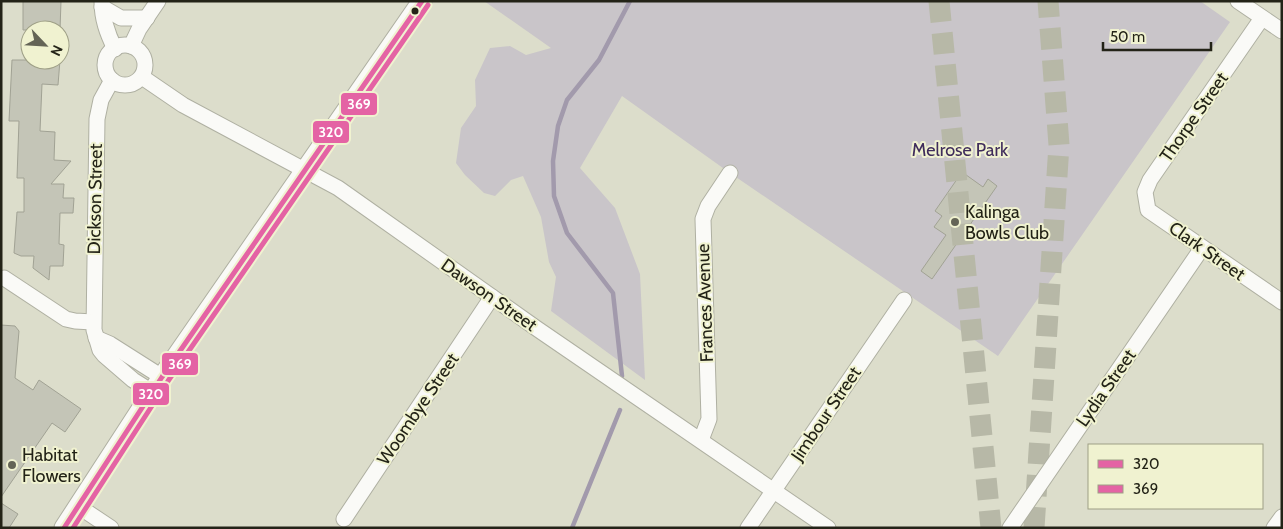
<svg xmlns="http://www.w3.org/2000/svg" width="1283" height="529" viewBox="0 0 1283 529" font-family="Cabin,sans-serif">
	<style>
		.green { fill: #c9c5c9 }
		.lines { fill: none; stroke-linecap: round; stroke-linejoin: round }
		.stream { stroke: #a29aac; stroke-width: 4.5 }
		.building { fill: #c4c5b7; stroke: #a1a294 }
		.highway-tunnel { stroke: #b7b8a7; stroke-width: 21; stroke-dasharray: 21 11; stroke-linecap: butt }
		.minor-casing { stroke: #afb0a2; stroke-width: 17 }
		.major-casing { stroke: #afb0a2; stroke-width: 21 }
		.minor { stroke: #fafaf7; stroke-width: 15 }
		.major { stroke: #fafaf7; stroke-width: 19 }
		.bus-1-casing { stroke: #f0f2d0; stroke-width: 9 }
		.bus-2-casing { stroke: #f0f2d0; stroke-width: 9 }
		.bus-1 { stroke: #e463a4; stroke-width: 5 }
		.bus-2 { stroke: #e463a4; stroke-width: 5 }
		.bus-dot { fill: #232317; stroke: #f0f2d0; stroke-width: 2 }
		.poi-dot { fill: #646456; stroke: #f0f2d0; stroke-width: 2 }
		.labels { text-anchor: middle; stroke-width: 4; stroke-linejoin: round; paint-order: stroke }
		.street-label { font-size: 18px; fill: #232317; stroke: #f0f2d0 }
		.park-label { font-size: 18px; fill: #3f2c5b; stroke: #f0f2d0 }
		.poi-label { font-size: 18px; fill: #232317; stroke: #f0f2d0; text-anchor: start }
		.line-badge { stroke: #f0f2d0; stroke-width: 2 }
		.badge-label { font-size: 14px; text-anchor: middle; font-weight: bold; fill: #fff }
	</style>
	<rect width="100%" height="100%" fill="#dcddcb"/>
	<polygon class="green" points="484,1 1200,1 1230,22 998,356 730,173 622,96 580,168 615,208 640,274 645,380 551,311 556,277 549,262 541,217 523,176 511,180 495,196 484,193 465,175 456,163 461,128 476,106 475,80 490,48 510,46 526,55 551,48"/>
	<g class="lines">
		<g class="stream">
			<polyline points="622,376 613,293 567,233 554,196 553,161 558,126 567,100 599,60 630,1"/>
			<polyline points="572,528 620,410"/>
		</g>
	</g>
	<g class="building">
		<polygon points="23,1 61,1 60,30 23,30"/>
		<polygon points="12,60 60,60 58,85 42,84 40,131 55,132 54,160 71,161 51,184 64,184 63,198 74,198 73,213 60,213 59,244 64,245 63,266 50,266 49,280 33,268 34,256 21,256 14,253 17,212 24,212 24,178 17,178 19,121 9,121"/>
		<polygon points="962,172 983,187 988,179 997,186 932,279 921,271 946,235 934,227 942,216 935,211"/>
		<polygon points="1,325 15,326 19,331 15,378 33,390 39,380 81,409 65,432 52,423 1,497"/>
		<polygon points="1,503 18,514 9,528 1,528"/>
	</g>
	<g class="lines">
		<g class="highway-tunnel">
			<polyline points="939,1 991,528"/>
			<polyline points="1034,528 1059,145 1048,1"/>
		</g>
		<defs>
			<g id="minor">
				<path d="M 102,1 C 102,19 107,33 115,49"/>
				<polyline points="1238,1 1282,31"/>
				<polyline points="102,7 121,18 147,18"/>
				<polyline points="1262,18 1150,180 1145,192 1148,210 1282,302"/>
				<circle cx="125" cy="65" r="20"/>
				<polyline points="131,46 139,29 158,1"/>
				<polyline points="142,77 183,105 338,188 536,328 828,528"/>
				<polyline points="112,80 101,100 97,119 94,330 100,350 104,355 133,380 152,392"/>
				<polyline points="4,278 66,319 75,321 93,322"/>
				<polyline points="96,338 110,344 162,377"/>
				<polyline points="701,440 709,419 703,219 708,206 730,173"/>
				<polyline points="78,506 111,528"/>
				<polyline points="344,519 492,297"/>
				<polyline points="748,528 904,300"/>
				<polyline points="1010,528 1202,248"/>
				<polyline points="1274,528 1282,517"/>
			</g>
			<polyline id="major" points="64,528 162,377 422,1"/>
		</defs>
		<use href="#minor" class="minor-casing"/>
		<use href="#major" class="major-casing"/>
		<use href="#minor" class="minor"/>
		<use href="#major" class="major"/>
		<defs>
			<polyline id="bus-1" points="64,528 162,377 422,1"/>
			<polyline id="bus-2" points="73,528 168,381 428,5"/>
		</defs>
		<use href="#bus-1" class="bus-1-casing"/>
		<use href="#bus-2" class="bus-2-casing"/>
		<use href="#bus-1" class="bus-1"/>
		<use href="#bus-2" class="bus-2"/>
	</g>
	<circle class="bus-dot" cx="415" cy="11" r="4.5"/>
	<g class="poi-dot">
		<circle cx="955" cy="222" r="5"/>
		<circle cx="12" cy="465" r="5"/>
	</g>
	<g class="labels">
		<g class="street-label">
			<text transform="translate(1194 117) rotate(-55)" y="6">Thorpe Street</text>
			<text transform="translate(95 199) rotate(-89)" y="6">Dickson Street</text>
			<text transform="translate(1207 251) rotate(35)" y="6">Clark Street</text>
			<text transform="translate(489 295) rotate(35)" y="6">Dawson Street</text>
			<text transform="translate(705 303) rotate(-92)" y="6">Frances Avenue</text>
			<text transform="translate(1106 388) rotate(-55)" y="6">Lydia Street</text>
			<text transform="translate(418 409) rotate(-56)" y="6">Woombye Street</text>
			<text transform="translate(826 414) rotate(-56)" y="6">Jimbour Street</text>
		</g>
		<g class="park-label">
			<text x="960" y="156">Melrose Park</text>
		</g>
		<g class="poi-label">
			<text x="965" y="218">Kalinga<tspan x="965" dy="21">Bowls Club</tspan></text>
			<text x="22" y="461">Habitat<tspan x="22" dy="21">Flowers</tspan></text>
		</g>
	</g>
	<g class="line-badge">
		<rect x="340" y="92" width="38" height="24" rx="5" fill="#e463a4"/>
		<rect x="312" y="120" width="38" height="24" rx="5" fill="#e463a4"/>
		<rect x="161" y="352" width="38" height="24" rx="5" fill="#e463a4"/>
		<rect x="132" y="382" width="38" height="24" rx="5" fill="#e463a4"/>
	</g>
	<g class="badge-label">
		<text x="359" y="109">369</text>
		<text x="331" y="137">320</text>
		<text x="180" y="369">369</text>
		<text x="151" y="399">320</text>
	</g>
	<rect width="1283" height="529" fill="none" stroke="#232317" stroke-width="5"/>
	<rect x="1088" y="444" width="175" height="65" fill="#f0f2d0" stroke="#9e9f86"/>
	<rect x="1098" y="460" width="25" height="8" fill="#e463a4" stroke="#9e9f86"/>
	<text x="1133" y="469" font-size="15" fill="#232317">320</text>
	<rect x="1098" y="485" width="25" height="8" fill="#e463a4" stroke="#9e9f86"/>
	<text x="1133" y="494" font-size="15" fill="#232317">369</text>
	<g transform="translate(45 45) rotate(115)"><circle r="24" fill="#f0f2d0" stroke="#9e9f86"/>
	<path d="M0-4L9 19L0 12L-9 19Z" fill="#646456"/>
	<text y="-8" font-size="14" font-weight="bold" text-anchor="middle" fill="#232317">N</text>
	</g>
	<path d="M1103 42v8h108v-8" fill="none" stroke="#232317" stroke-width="2.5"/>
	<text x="1110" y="42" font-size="15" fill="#232317" stroke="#f0f2d0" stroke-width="4" paint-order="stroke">50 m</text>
</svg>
